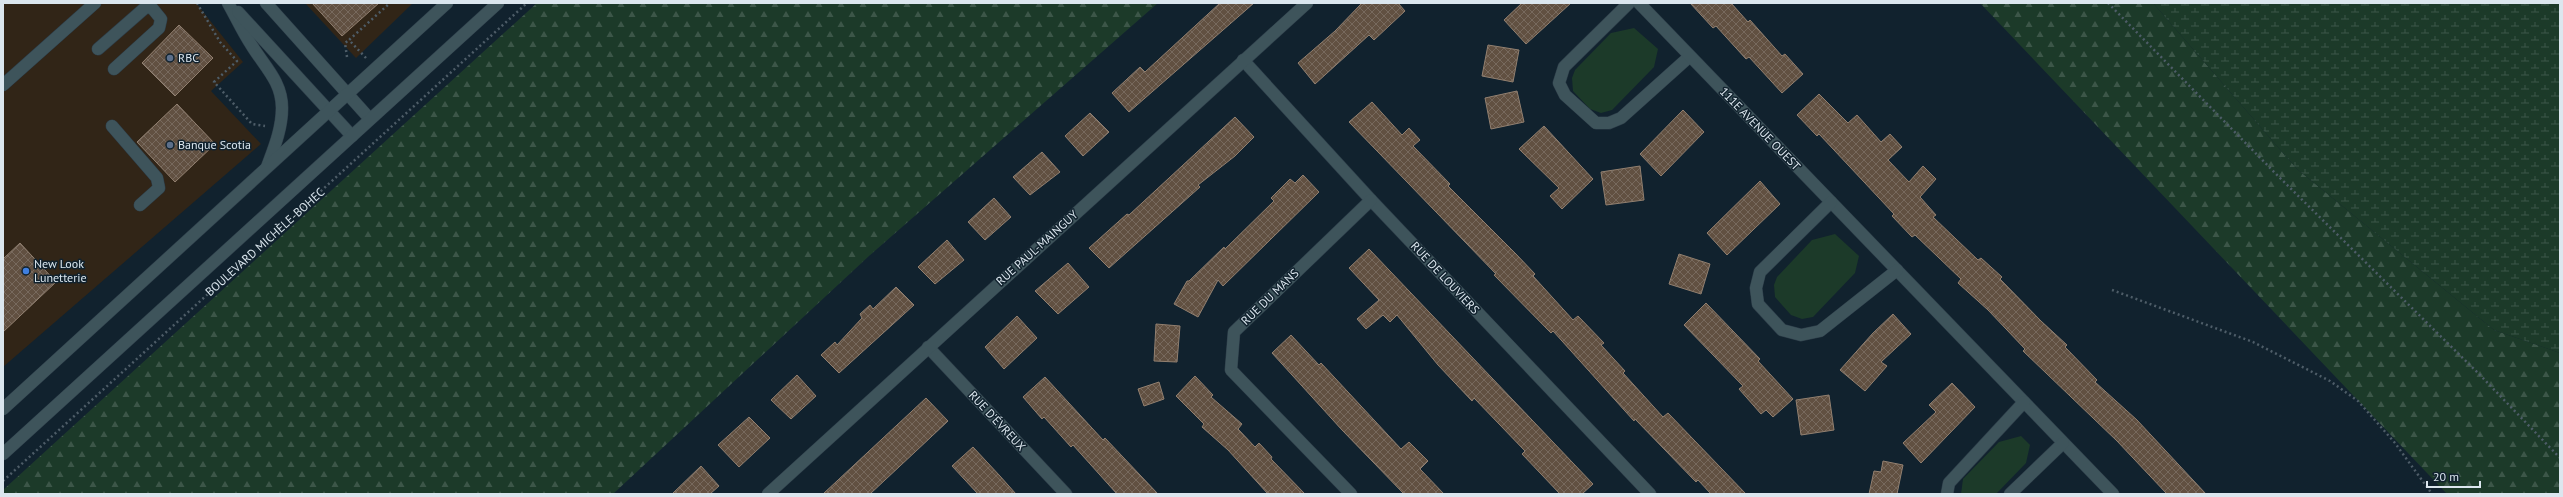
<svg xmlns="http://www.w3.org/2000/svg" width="2563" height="497" viewBox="0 0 2563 497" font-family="'PT Sans',sans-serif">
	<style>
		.commercial { fill: #312517 }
		.grass { fill: #1c3a29 }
		.forest { fill: url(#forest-firs) }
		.wetland { fill: url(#wetland-marsh) }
		.building { fill: url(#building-cross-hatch); stroke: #928070 }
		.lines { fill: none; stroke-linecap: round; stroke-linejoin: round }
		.minor-casing { stroke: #2d3d49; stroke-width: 13 }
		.path { stroke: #4e5d68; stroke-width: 2.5; stroke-dasharray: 2 3; stroke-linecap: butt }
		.minor { stroke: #3e545b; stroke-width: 12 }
		.service-dot { fill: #5c6f8a; stroke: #11222e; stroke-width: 1.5 }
		.shop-dot { fill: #3f7fe0; stroke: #11222e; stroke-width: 1.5 }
		.labels { text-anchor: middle; stroke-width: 3; stroke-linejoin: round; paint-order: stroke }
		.poi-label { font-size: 12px; fill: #dbe6ee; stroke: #11222e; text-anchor: start }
		.street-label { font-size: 12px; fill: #dbe6ee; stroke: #11222e }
	</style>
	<defs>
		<pattern id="forest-firs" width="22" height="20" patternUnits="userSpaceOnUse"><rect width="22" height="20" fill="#1c3a29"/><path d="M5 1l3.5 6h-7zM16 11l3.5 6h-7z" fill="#3c5648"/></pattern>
		<pattern id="wetland-marsh" width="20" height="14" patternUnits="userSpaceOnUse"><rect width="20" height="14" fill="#1c3a29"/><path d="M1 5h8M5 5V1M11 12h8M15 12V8" fill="none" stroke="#3c5648"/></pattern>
		<pattern id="building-cross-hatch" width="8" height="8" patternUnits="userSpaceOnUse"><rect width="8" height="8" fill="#615041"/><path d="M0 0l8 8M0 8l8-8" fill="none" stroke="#77695d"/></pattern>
	</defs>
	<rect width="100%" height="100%" fill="#11222e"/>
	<g class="commercial">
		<polygon points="3,3 196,3 243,62 211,91 261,144 3,367"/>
		<polygon points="305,3 413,3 356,58"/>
	</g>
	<g class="grass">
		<polygon points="1634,28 1658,49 1654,67 1612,110 1601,113 1590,109 1573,91 1572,78 1575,70 1611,33"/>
		<polygon points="1835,234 1859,256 1855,273 1813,317 1802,319 1791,315 1775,297 1774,285 1777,277 1812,240"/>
		<polygon points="2021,436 2030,445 2026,463 1996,494 1961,494 1963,479 1999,442"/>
	</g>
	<g class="forest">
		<polygon points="537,3 1158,3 869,256 613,494 3,494 3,490"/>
		<polygon points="1980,3 2153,3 2297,169 2494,330 2560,353 2560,494 2447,494"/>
	</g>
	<polygon class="wetland" points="2153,3 2560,3 2560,353 2494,330 2297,169"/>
	<g class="building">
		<polygon points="312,3 379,3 342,36"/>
		<polygon points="1220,3 1254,3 1129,112 1112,93 1140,67 1145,72"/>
		<polygon points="1362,3 1398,3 1405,11 1374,40 1369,35 1315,84 1298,63 1335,31"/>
		<polygon points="1522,3 1571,3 1526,44 1504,20"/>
		<polygon points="1690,3 1731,3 1748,22 1750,20 1782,56 1785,54 1803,74 1782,93 1749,57 1746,59 1716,26 1713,28"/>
		<polygon points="179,25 213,58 175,96 142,63"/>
		<polygon points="1488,45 1519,50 1513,82 1482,76"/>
		<polygon points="1517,91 1524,122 1491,129 1485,98"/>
		<polygon points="1819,94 1848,123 1857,115 1881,142 1890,134 1902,147 1888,160 1909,182 1923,166 1936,179 1920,197 1936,215 1933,217 1978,260 1981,258 2002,277 2000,279 2041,321 2067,345 2065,347 2097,380 2095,382 2137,420 2206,494 2167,494 2117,441 2023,351 2025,349 1988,310 1958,283 1961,279 1915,235 1912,237 1892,216 1894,214 1819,134 1817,136 1797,115"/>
		<polygon points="1372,102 1402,135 1409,128 1420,140 1413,146 1450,184 1448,186 1516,254 1535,274 1533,276 1573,320 1578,316 1604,343 1601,345 1625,371 1623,373 1663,417 1668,413 1746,494 1711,494 1698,480 1696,482 1635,419 1634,421 1553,331 1551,333 1494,275 1496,274 1349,122"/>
		<polygon points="177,104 215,144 175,182 137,142"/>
		<polygon points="1683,110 1704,132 1661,176 1640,154"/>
		<polygon points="1090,113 1109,132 1083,156 1065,136"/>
		<polygon points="1235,117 1254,137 1235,156 1198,185 1200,187 1109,268 1089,248 1127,214 1129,215"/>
		<polygon points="1544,126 1593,179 1562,209 1550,196 1559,188 1519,149"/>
		<polygon points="1042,152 1060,172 1030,195 1013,177"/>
		<polygon points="1640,166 1644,200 1606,205 1601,172"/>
		<polygon points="1303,175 1319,192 1223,286 1218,280 1198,317 1174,304 1187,281 1189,281 1224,247 1225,249 1274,201 1271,198 1290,179 1295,183"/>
		<polygon points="1760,181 1780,204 1727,255 1707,233"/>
		<polygon points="994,198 1011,217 985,240 968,222"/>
		<polygon points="947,240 964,260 935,284 918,267"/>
		<polygon points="20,243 56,282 3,332 3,259"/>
		<polygon points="1369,249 1593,484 1582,494 1560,494 1522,454 1525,451 1474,398 1472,401 1438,365 1397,315 1390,322 1383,315 1366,329 1357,319 1379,300 1349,268"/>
		<polygon points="1679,254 1710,264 1701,294 1669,284"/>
		<polygon points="1068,263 1089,287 1058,314 1035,291"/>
		<polygon points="896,287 914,305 839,373 821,355 835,342 837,345 862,318 860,314 870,305 873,309"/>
		<polygon points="1706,303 1760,359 1758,361 1793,399 1773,417 1766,410 1761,414 1739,389 1743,386 1684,325"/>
		<polygon points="1893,314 1911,334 1881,362 1887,366 1865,391 1840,370 1873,333"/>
		<polygon points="1017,316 1037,338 1004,369 985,347"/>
		<polygon points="1156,324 1180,326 1177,362 1154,361"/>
		<polygon points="1291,335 1319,365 1321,363 1401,449 1409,442 1428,461 1420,469 1444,494 1404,494 1342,430 1272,353"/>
		<polygon points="797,375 816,396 791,419 771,400"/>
		<polygon points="1195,376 1213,395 1211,397 1242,424 1238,429 1255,447 1259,443 1272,457 1271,459 1305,494 1268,494 1228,450 1202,427 1204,424 1176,396"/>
		<polygon points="1045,377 1103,440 1105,438 1158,494 1117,494 1073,445 1071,447 1044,417 1042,419 1023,397"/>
		<polygon points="1159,382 1164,399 1144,406 1138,389"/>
		<polygon points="1952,383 1975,407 1921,463 1903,443 1936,412 1929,405"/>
		<polygon points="1829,395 1834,430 1801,435 1796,400"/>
		<polygon points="926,398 948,421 915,452 870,494 823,494"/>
		<polygon points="749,417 770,438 739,467 718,445"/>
		<polygon points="973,447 1000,476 1016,494 978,494 952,466"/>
		<polygon points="1883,461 1903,465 1897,494 1869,494 1874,471 1881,472"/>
		<polygon points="701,466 719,486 710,494 672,494"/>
	</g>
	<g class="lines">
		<defs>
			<g id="minor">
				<path d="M 228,3 C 236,17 243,33 252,46 C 265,67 282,82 282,108 C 282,129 274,148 267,167"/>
				<polyline points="266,3 370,119"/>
				<polyline points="1629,3 1564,67 1559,83 1565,95 1596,123 1609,123 1621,118 1689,57"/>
				<polyline points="1639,3 2113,494"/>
				<polyline points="238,12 352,136"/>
				<polyline points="98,49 146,7 152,8 161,19 159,28 114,69"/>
				<polyline points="1243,60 1371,200 1650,494"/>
				<polyline points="3,85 95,3"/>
				<polyline points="112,126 157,178 159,188 140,205"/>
				<polyline points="1831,202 1760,272 1756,288 1758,304 1782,330 1801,335 1820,331 1897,270"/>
				<polyline points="928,347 1066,494"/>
				<polyline points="3,409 447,3"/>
				<polyline points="3,454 498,3"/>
				<polyline points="768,494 1307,3"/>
				<polyline points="1351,494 1231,370 1234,332 1371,200"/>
				<polyline points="1947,494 1949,483 2024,402"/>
				<polyline points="2010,494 2063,443"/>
			</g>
		</defs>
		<use href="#minor" class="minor-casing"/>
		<g class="path">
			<polyline points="197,3 220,42 237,61 214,82 252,124 265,126"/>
			<polyline points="2108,3 2278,176 2481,376 2560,458"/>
			<polyline points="347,57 345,43 349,40"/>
			<polyline points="366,58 349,40 390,3"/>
			<polyline points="2112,290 2253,342 2330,381 2358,401 2395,443 2432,494"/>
			<polyline points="3,481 527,3"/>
		</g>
		<use href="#minor" class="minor"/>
	</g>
	<g class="service-dot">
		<circle cx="170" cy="58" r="4"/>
		<circle cx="170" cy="145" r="4"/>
	</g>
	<circle class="shop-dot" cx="26" cy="271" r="4"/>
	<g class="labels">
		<g class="poi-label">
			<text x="178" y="62">RBC</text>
			<text x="178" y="149">Banque Scotia</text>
			<text x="34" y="268">New Look<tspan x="34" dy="14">Lunetterie</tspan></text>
		</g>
		<g class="street-label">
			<text transform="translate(1760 129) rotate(46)" y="4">111E AVENUE OUEST</text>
			<text transform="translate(265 242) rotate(-42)" y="4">BOULEVARD MICHÈLE-BOHEC</text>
			<text transform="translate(1037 248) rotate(-42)" y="4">RUE PAUL-MAINGUY</text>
			<text transform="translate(1445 278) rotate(47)" y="4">RUE DE LOUVIERS</text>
			<text transform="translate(1270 297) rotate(-44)" y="4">RUE DU MANS</text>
			<text transform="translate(997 421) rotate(47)" y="4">RUE D'ÉVREUX</text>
		</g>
	</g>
	<rect width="2563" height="497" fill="none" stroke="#dbe6ee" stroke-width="8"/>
	<path d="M2427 481v6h53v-6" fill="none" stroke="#dbe6ee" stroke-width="2"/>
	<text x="2433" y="481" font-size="12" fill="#dbe6ee" stroke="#11222e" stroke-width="3" paint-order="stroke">20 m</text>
</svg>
